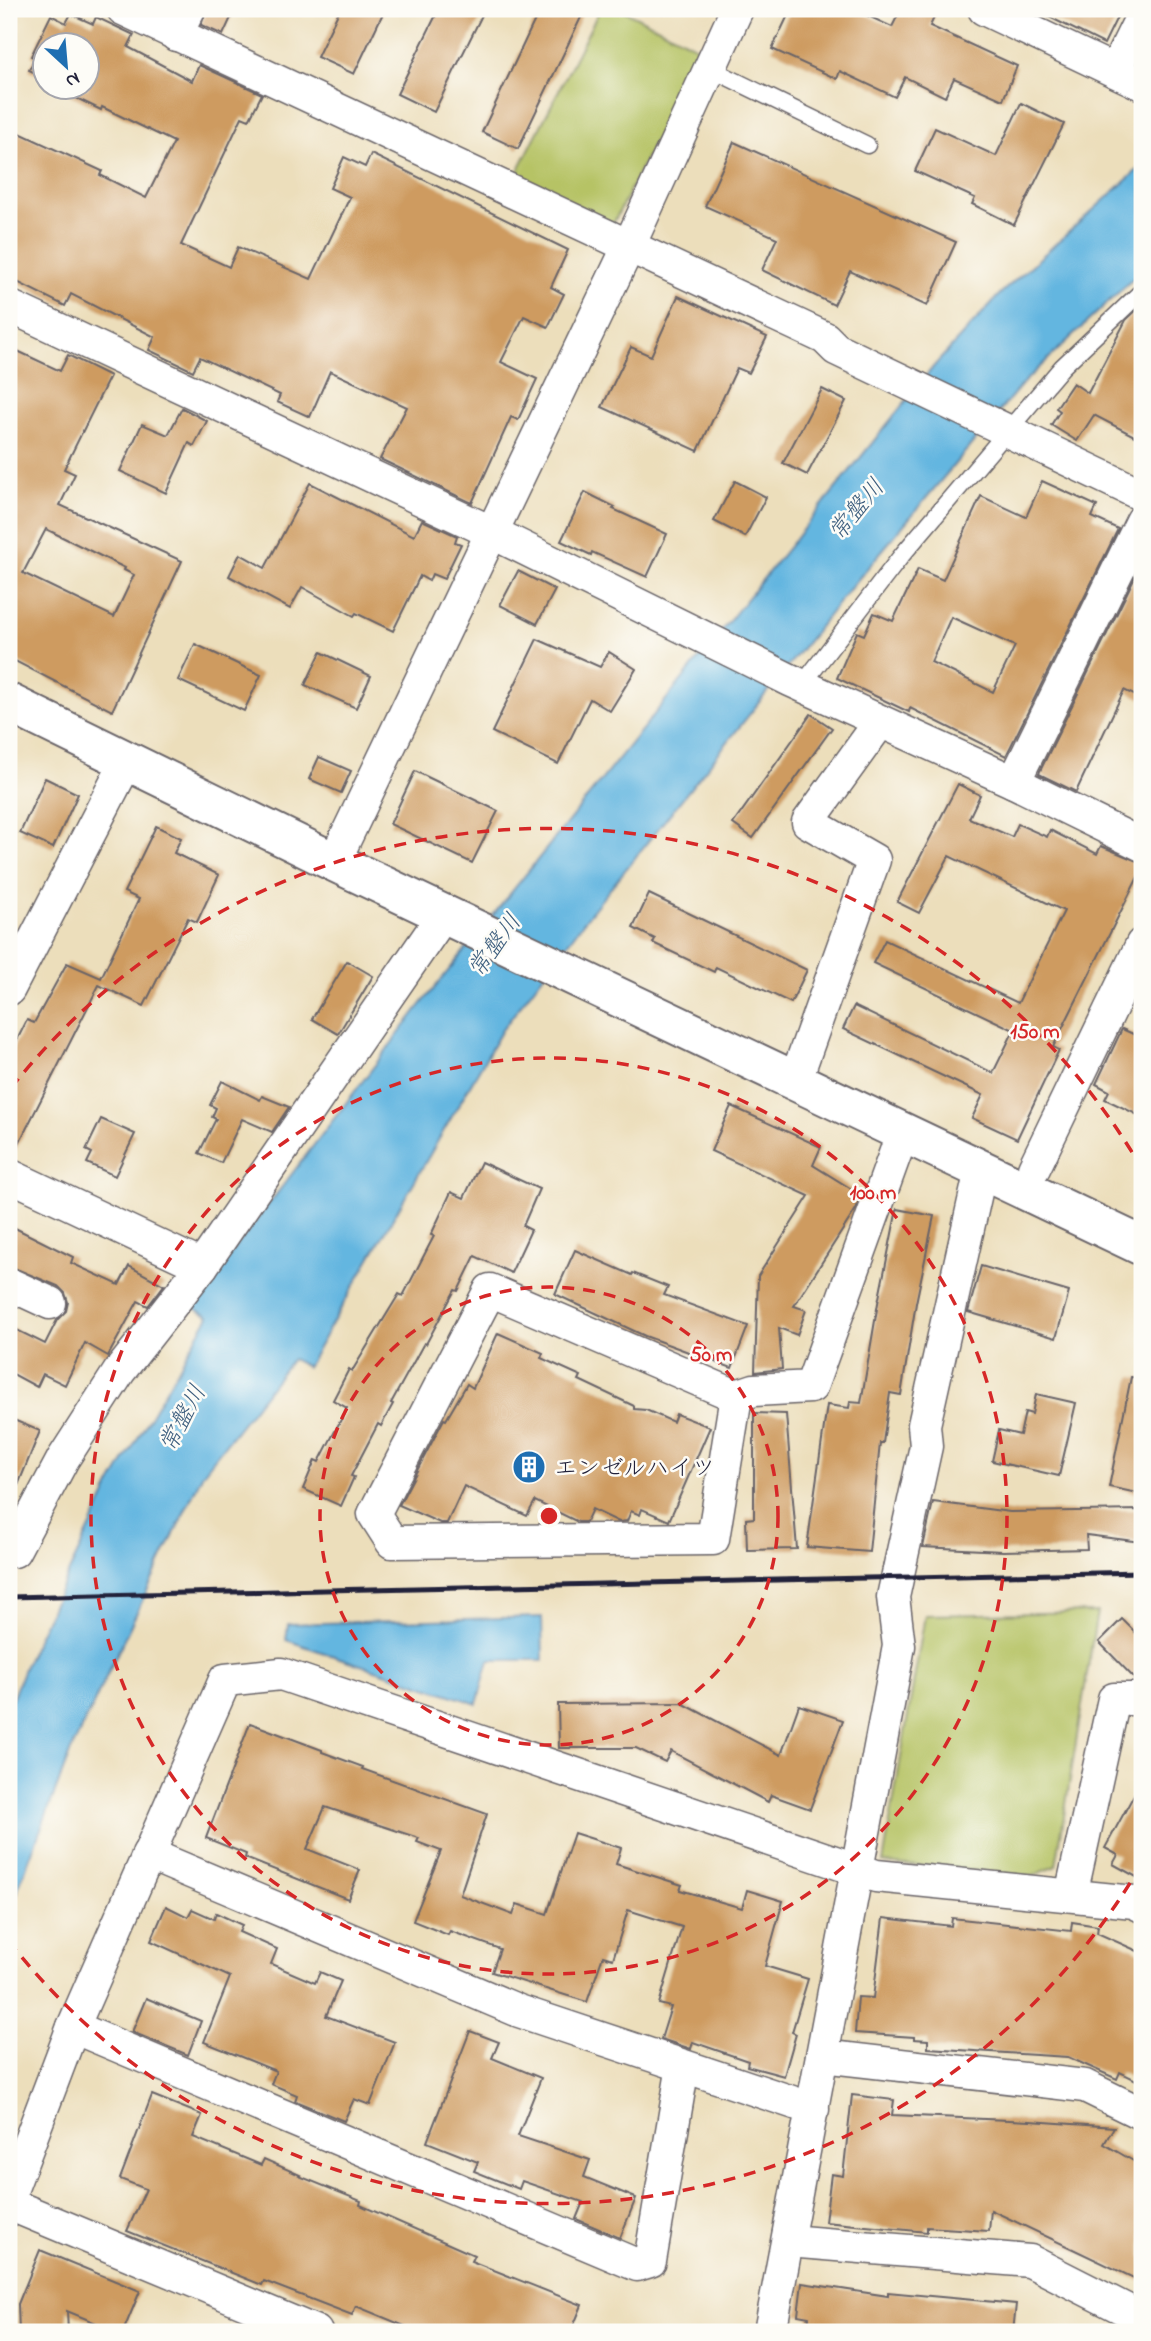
<svg xmlns="http://www.w3.org/2000/svg" width="1151" height="2341" viewBox="0 0 1151 2341" font-family="'Indie Flower','Klee One',sans-serif">
	<style>
		.green { fill: #b6c365; stroke: #6c7250; stroke-width: 2 }
		.water { fill: #64b6e0; stroke: #436c8e; stroke-width: 2 }
		.building { fill: #ce9b61; fill-rule: evenodd }
		.lines { fill: none; stroke-linecap: round; stroke-linejoin: round }
		.service-casing { stroke: #696468; stroke-width: 19 }
		.minor-casing { stroke: #696468; stroke-width: 35 }
		.tertiary-casing { stroke: #696468; stroke-width: 42 }
		.service { stroke: #fff; stroke-width: 16 }
		.minor { stroke: #fff; stroke-width: 32 }
		.tertiary { stroke: #fff; stroke-width: 38 }
		.rail { stroke: #22223b; stroke-width: 5 }
		.ring { fill: none; stroke: #d62828; stroke-width: 3.5; stroke-dasharray: 12 9 }
		.labels { text-anchor: middle; stroke-width: 5; stroke-linejoin: round; paint-order: stroke }
		.poi-label { font-size: 23px; fill: #22223b; stroke: #fdfcf7; text-anchor: start }
		.water-label { font-size: 24px; font-style: italic; fill: #3c5d7d; stroke: #fdfcf7 }
		.centre { fill: #d62828; stroke: #fdfcf7; stroke-width: 3.5 }
		.ring-label { font-size: 21px; text-anchor: middle; font-weight: bold; fill: #d62828; stroke: #fdfcf7; stroke-width: 5; stroke-linejoin: round; paint-order: stroke }
	</style>
	<rect width="100%" height="100%" fill="#fdfcf7"/>
	<filter id="ink" filterUnits="userSpaceOnUse"><feTurbulence type="fractalNoise" baseFrequency=".0143" numOctaves="2"/><feDisplacementMap in="SourceGraphic" scale="14" xChannelSelector="R" yChannelSelector="G"/><feConvolveMatrix kernelMatrix="1 2 1 2 8 2 1 2 1" color-interpolation-filters="sRGB"/></filter>
	<filter id="wash" filterUnits="userSpaceOnUse"><feTurbulence type="fractalNoise" baseFrequency=".00686" numOctaves="4" result="noise"/><feDisplacementMap in="SourceGraphic" scale="28" xChannelSelector="R" yChannelSelector="G"/><feGaussianBlur stdDeviation="1.57" result="paint"/><feColorMatrix in="noise" values="0 0 0 0 0 0 0 0 0 0 0 0 0 0 0 0 0 1.4 0 .05"/><feComposite in="paint" operator="in"/></filter>
	<g filter="url(#wash)">
		<rect width="100%" height="100%" fill="#ecdebb"/>
		<g class="green">
			<polygon points="600,9 621,9 701,49 613,224 516,175"/>
			<polygon points="1097,1612 1056,1866 1032,1876 883,1863 925,1615"/>
		</g>
		<g class="water">
			<polygon points="1142,166 1142,270 1023,383 844,596 582,924 502,1030 307,1367 292,1359 203,1473 70,1753 9,1912 9,1707 28,1658 111,1484 209,1316 191,1306 420,1006 934,366 1000,294"/>
			<polygon points="542,1617 543,1660 489,1660 477,1704 286,1640 288,1624"/>
		</g>
		<g id="blocks">
			<g class="building">
				<polygon points="207,9 235,9 223,35 201,25"/>
				<polygon points="340,9 385,9 354,74 317,57"/>
				<polygon points="439,9 485,9 434,112 397,94"/>
				<polygon points="540,9 585,9 518,149 482,132"/>
				<polygon points="791,9 853,9 892,27 901,9 938,9 930,26 1017,66 1003,100 954,78 945,97 905,77 895,97 840,71 837,79 772,49"/>
				<polygon points="1033,9 1121,9 1104,44"/>
				<polygon points="71,14 93,24 96,17 134,35 128,47 192,81 199,65 262,94 249,120 242,117 181,245 229,267 238,247 311,279 350,197 330,188 344,157 365,167 371,154 568,250 551,287 564,294 548,327 524,316 501,362 537,379 518,420 511,417 472,503 380,459 407,407 330,371 310,417 277,402 280,395 200,357 193,371 149,350 155,337 71,294 65,306 9,278 9,128 102,171 100,175 146,198 174,142 102,107 101,110 68,94 70,90 65,88 88,88 88,46 46,46 46,78 29,70 35,58 31,56 51,15 66,23"/>
				<polygon points="1021,103 1064,124 1014,225 972,204 975,198 915,171 935,128 996,156"/>
				<polygon points="734,142 956,242 927,306 850,271 834,305 762,270 777,238 705,206"/>
				<polygon points="678,296 767,337 749,373 737,368 698,451 602,407 631,347 651,356"/>
				<polygon points="1142,305 1142,440 1094,415 1077,441 1051,425 1060,411 1056,408 1073,383 1088,393 1126,320"/>
				<path d="M 9,347 L 60,371 L 68,355 L 110,376 L 64,469 L 75,474 L 60,505 L 182,561 L 112,711 L 9,658 ZM 46,529 L 125,568 L 124,570 L 134,575 L 114,617 L 23,573 Z"/>
				<polygon points="822,389 846,401 807,475 783,463"/>
				<polygon points="182,408 207,421 194,446 189,443 166,493 120,471 142,424 168,435"/>
				<polygon points="735,481 766,497 745,537 714,521"/>
				<path d="M 1042,481 L 1097,506 L 1092,517 L 1118,529 L 1006,756 L 910,708 L 909,712 L 837,678 L 857,632 L 864,635 L 874,613 L 893,621 L 918,569 L 943,580 L 981,496 L 1026,517 ZM 951,617 L 1015,646 L 993,692 L 931,662 Z"/>
				<polygon points="310,483 414,536 422,520 457,536 455,542 461,544 444,579 432,574 429,581 420,576 393,631 356,613 354,616 302,587 290,609 229,576 240,554 265,568"/>
				<polygon points="585,492 615,507 613,509 667,534 647,577 592,552 591,555 561,541"/>
				<polygon points="1142,562 1142,699 1124,690 1076,792 1039,774 1040,771"/>
				<polygon points="518,571 555,590 537,624 500,605"/>
				<polygon points="537,639 600,667 609,652 636,669 610,711 590,699 558,764 492,732"/>
				<polygon points="195,644 261,675 244,711 178,680"/>
				<polygon points="321,652 371,676 356,708 305,685"/>
				<polygon points="811,714 832,728 753,838 733,824"/>
				<polygon points="319,757 351,771 341,793 309,779"/>
				<polygon points="415,771 498,811 472,863 390,824"/>
				<polygon points="45,778 78,794 53,848 20,833"/>
				<polygon points="958,784 980,795 969,818 1012,837 1018,824 1047,837 1050,830 1097,854 1101,846 1142,863 1142,869 1053,1047 1059,1050 1017,1139 972,1118 983,1095 843,1029 854,1006 993,1073 1014,1030 873,963 885,940 1018,1003 1064,911 949,856 919,913 897,902"/>
				<polygon points="156,826 181,838 174,853 219,875 197,922 188,918 144,1006 99,985 12,1157 9,1157 9,1056 27,1020 34,1023 67,963 101,978 139,899 124,892"/>
				<polygon points="649,894 807,970 791,1003 716,967 714,972 653,943 655,939 633,928"/>
				<polygon points="347,961 373,976 338,1034 312,1019"/>
				<polygon points="1122,1029 1142,1038 1142,1117 1105,1099 1109,1091 1096,1084"/>
				<polygon points="222,1081 260,1100 262,1096 289,1107 272,1132 242,1119 221,1163 199,1153 216,1119 212,1117 216,1108 210,1105"/>
				<polygon points="731,1106 821,1147 813,1165 861,1195 856,1209 794,1306 806,1310 797,1335 779,1328 782,1369 755,1372 758,1276 809,1196 711,1151"/>
				<polygon points="101,1119 135,1134 115,1176 87,1163 92,1153 86,1150"/>
				<polygon points="481,1162 539,1189 523,1226 531,1230 511,1273 475,1256 458,1291 455,1290 426,1344 424,1343 391,1403 393,1404 381,1426 378,1424 351,1476 354,1477 341,1506 303,1489 315,1460 319,1462 347,1408 333,1400 349,1369 352,1371 399,1294 403,1296 434,1236 431,1235 451,1192 464,1198"/>
				<polygon points="897,1209 934,1216 916,1303 901,1395 890,1393 883,1443 880,1443 869,1552 807,1547 827,1405 849,1408 850,1402 861,1403 878,1303"/>
				<polygon points="9,1225 73,1257 71,1263 119,1285 129,1266 164,1285 148,1306 138,1301 108,1356 85,1343 65,1385 43,1374 37,1387 9,1372 9,1326 45,1344 57,1320 66,1311 68,1302 65,1293 58,1286 9,1266"/>
				<polygon points="575,1250 632,1275 633,1273 668,1287 664,1295 748,1326 732,1368 645,1336 555,1294"/>
				<polygon points="981,1266 1069,1292 1056,1338 968,1312"/>
				<polygon points="498,1333 543,1353 541,1358 581,1376 579,1380 634,1406 634,1409 646,1410 673,1422 676,1414 710,1427 669,1521 642,1509 640,1515 631,1511 627,1521 619,1522 592,1509 586,1522 578,1522 535,1501 527,1516 464,1486 447,1523 440,1523 399,1505 444,1419 446,1420 467,1384 473,1388"/>
				<polygon points="1131,1377 1142,1378 1142,1494 1109,1487"/>
				<polygon points="1036,1394 1076,1403 1059,1476 992,1461 999,1430 1020,1435 1025,1412 1032,1414"/>
				<polygon points="754,1413 786,1414 797,1549 747,1550 746,1519 754,1518"/>
				<polygon points="9,1418 40,1431 10,1505 9,1505"/>
				<polygon points="933,1502 1010,1512 1142,1510 1142,1542 1086,1535 1087,1549 1003,1551 923,1547"/>
				<polygon points="1122,1619 1142,1639 1142,1681 1137,1681 1099,1642"/>
				<polygon points="682,1703 781,1755 799,1705 843,1720 810,1809 771,1795 768,1802 671,1751 665,1762 636,1748 559,1748 558,1704"/>
				<polygon points="250,1723 322,1750 322,1752 363,1767 362,1769 487,1814 460,1895 513,1915 517,1904 547,1914 574,1833 621,1848 616,1864 682,1885 680,1890 742,1908 747,1890 783,1901 765,1966 808,1979 792,2032 796,2034 784,2076 747,2066 748,2061 693,2042 691,2049 661,2039 671,2007 659,2004 682,1927 628,1910 613,1959 603,1956 587,2002 492,1972 500,1949 450,1931 448,1935 413,1921 441,1851 417,1842 419,1838 325,1807 307,1849 360,1870 348,1899 245,1858 246,1854 206,1838"/>
				<polygon points="1142,1780 1142,1880 1113,1864 1118,1855 1105,1848"/>
				<polygon points="166,1906 188,1917 192,1909 214,1919 216,1913 242,1925 239,1932 277,1949 271,1964 315,1983 320,1972 341,1981 326,2016 395,2042 370,2105 354,2099 344,2121 295,2101 297,2095 271,2084 276,2071 204,2042 230,1977 151,1941"/>
				<polygon points="883,1918 951,1926 952,1918 1071,1931 1072,1922 1098,1926 1097,1933 1142,1953 1142,2083 1120,2072 1117,2079 1068,2057 928,2048 928,2040 914,2039 914,2037 855,2033 858,1997 873,1998"/>
				<polygon points="146,1998 201,2021 188,2055 132,2032"/>
				<polygon points="470,2031 499,2042 492,2058 541,2078 518,2136 590,2160 584,2177 636,2198 620,2238 576,2219 583,2202 522,2181 519,2189 474,2171 478,2162 427,2142"/>
				<polygon points="152,2095 202,2115 193,2137 261,2165 264,2159 300,2175 299,2176 361,2201 360,2205 474,2255 471,2261 582,2305 571,2332 419,2332 356,2306 352,2315 264,2281 262,2285 127,2231 146,2189 120,2179"/>
				<polygon points="852,2095 894,2100 892,2115 1030,2121 1114,2127 1104,2144 1142,2166 1142,2282 991,2210 989,2231 927,2227 927,2232 825,2222 831,2174 843,2176"/>
				<polygon points="40,2250 140,2291 123,2332 118,2332 67,2311 68,2332 19,2332 18,2304"/>
				<polygon points="802,2283 888,2296 888,2292 1016,2304 1013,2332 807,2332 809,2317 798,2315"/>
			</g>
		</g>
	</g>
	<g filter="url(#ink)">
		<use href="#blocks" fill-opacity="0" stroke="#696468" stroke-width="2"/>
		<g class="lines">
			<defs>
				<g id="service">
					<polyline points="709,68 867,145"/>
					<polyline points="802,685 902,555 1062,367 1142,291"/>
				</g>
				<g id="minor">
					<polyline points="123,9 825,338 836,349 1142,495"/>
					<polyline points="984,9 1142,84"/>
					<polyline points="176,35 189,9"/>
					<polyline points="1115,71 1142,16"/>
					<polyline points="9,306 491,532 790,680 1014,782 1142,845"/>
					<polyline points="1014,782 1142,521"/>
					<polyline points="334,862 628,248 737,9"/>
					<polyline points="9,989 127,761"/>
					<polyline points="795,1081 874,860 808,822 880,722"/>
					<polyline points="1034,1168 1142,944"/>
					<polyline points="9,1175 202,1266"/>
					<polyline points="9,1284 50,1303"/>
					<polyline points="736,1396 713,1539 392,1542 374,1514 490,1290 736,1396 754,1390 811,1387 903,1132"/>
					<polyline points="14,1551 63,1459 119,1372 202,1266 444,914"/>
					<polyline points="148,1854 519,2011 813,2109"/>
					<polyline points="1071,1895 1114,1699 1142,1699"/>
					<polyline points="73,2027 637,2265 650,2261 683,2066"/>
					<polyline points="822,2056 1085,2086 1142,2114"/>
					<polyline points="9,2196 73,2027 225,1680 281,1674 876,1876 1134,1902 1142,1906"/>
					<polyline points="9,2204 316,2332"/>
					<polyline points="788,2241 1030,2261 1142,2318"/>
					<polyline points="770,2332 899,1646 893,1597 926,1446 924,1425 981,1170"/>
				</g>
				<polyline id="tertiary" points="9,703 334,862 1142,1246"/>
			</defs>
			<use href="#service" class="service-casing"/>
			<use href="#minor" class="minor-casing"/>
			<use href="#tertiary" class="tertiary-casing"/>
			<use href="#service" class="service"/>
			<use href="#minor" class="minor"/>
			<use href="#tertiary" class="tertiary"/>
			<polyline class="rail" points="9,1597 1142,1572"/>
		</g>
	</g>
	<g class="ring">
		<circle cx="549" cy="1516" r="229"/>
		<circle cx="549" cy="1516" r="458"/>
		<path d="M1141 1865A687 687 0 0 1 11 1944M11 1088A687 687 0 0 1 1141 1167"/>
	</g>
	<defs>
		<symbol id="building-disc" viewBox="-11 -11 22 22"><circle r="9.5" fill="#1f6fb2" stroke="#fdfcf7"/><path d="M-4-6H4V6H1V3H-1V6H-4ZM-2.5-4.3h1.7v1.8h-1.7ZM.8-4.3h1.7v1.8H.8ZM-2.5-1h1.7V.8h-1.7ZM.8-1h1.7V.8H.8Z" fill="#fff"/></symbol>
	</defs>
	<g fill-rule="evenodd">
		<use href="#building-disc" x="510" y="1448" width="38" height="38"/>
	</g>
	<g class="labels">
		<g class="poi-label">
			<text x="554" y="1475">エンゼルハイツ</text>
		</g>
		<g class="water-label">
			<text transform="translate(856 509) rotate(-50)" y="8">常盤川</text>
			<text transform="translate(494 945) rotate(-54)" y="8">常盤川</text>
			<text transform="translate(182 1418) rotate(-62)" y="8">常盤川</text>
		</g>
	</g>
	<circle cx="549" cy="1516" r="10" class="centre"/>
	<g class="ring-label">
		<text x="1035" y="1038">150 m</text>
		<text x="873" y="1199">100 m</text>
		<text x="711" y="1361">50 m</text>
	</g>
	<rect width="1151" height="2341" fill="none" stroke="#fdfcf7" stroke-width="35"/>
	<g transform="translate(66 66) rotate(154)"><circle r="33" fill="#fdfcf7" stroke="#a5a5ac" stroke-width="2"/>
	<path d="M0-5L12 26L0 18L-12 26Z" fill="#1f6fb2"/>
	<text y="-10" font-size="19" font-weight="bold" text-anchor="middle" fill="#22223b">N</text>
	</g>
</svg>
